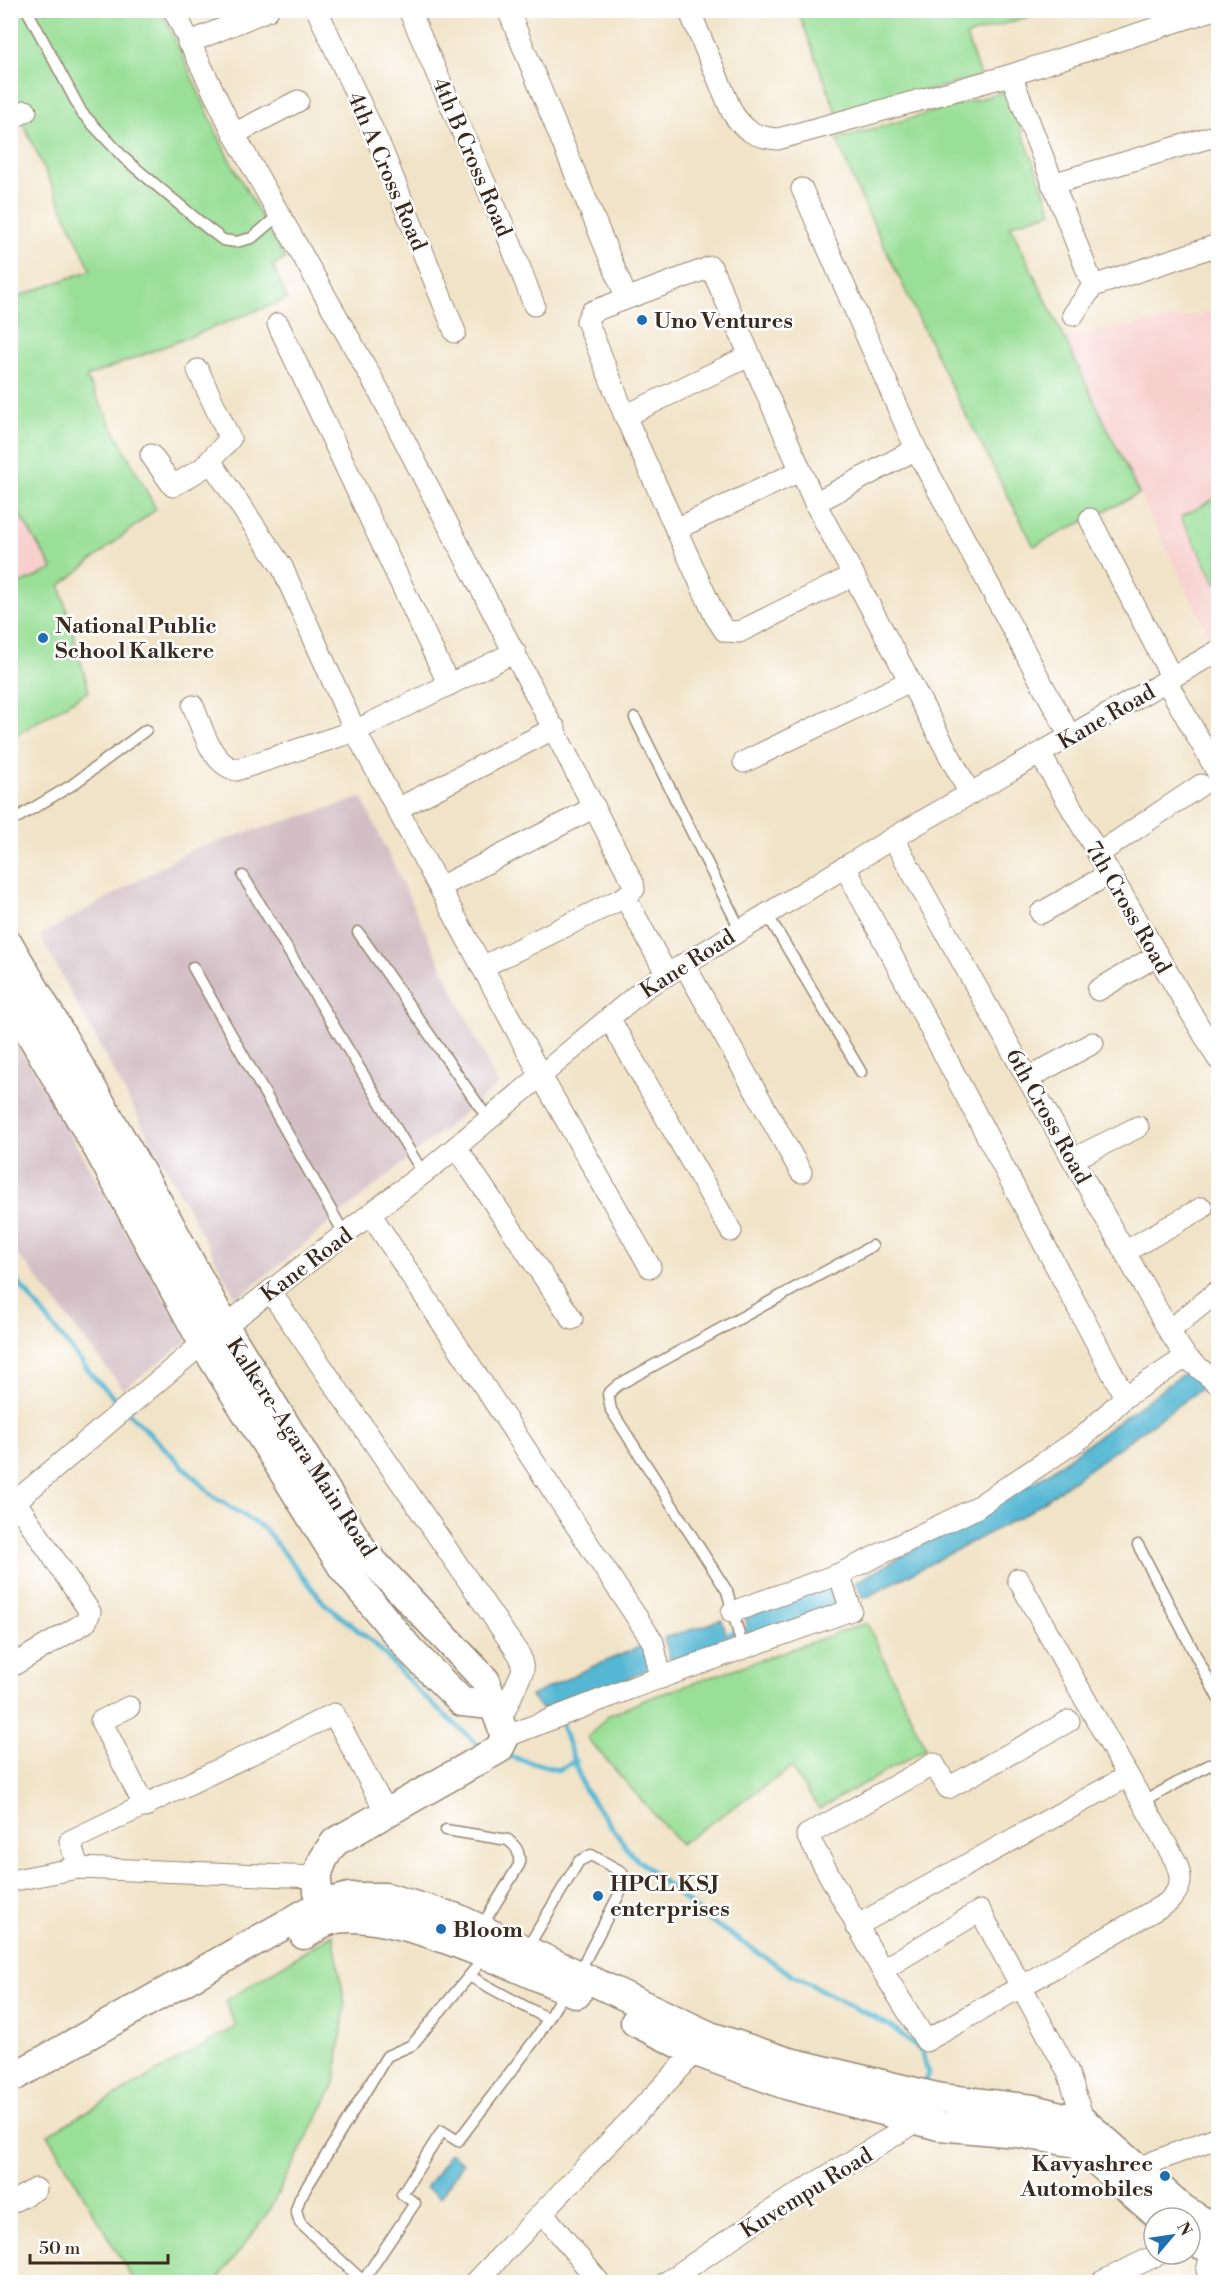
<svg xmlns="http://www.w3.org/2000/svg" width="1229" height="2293" viewBox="0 0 1229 2293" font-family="'Libre Bodoni',serif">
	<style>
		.built { fill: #f7d0ce }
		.industrial { fill: #d2bec4 }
		.green { fill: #99df97; stroke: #6a845a; stroke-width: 1.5 }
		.water { fill: #54b7d3; stroke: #487078; stroke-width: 1.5 }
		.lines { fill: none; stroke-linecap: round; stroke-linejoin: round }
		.stream { stroke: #54b7d3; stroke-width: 5 }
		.lane-casing { stroke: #968672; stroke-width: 13 }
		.street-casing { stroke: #968672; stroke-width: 23 }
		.secondary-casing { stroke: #968672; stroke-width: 31 }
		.lane { stroke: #fff; stroke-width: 10 }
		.street { stroke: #fff; stroke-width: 21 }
		.secondary { stroke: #fff; stroke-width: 28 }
		.poi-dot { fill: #1f6fb2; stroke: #fff; stroke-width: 2 }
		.labels { text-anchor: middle; stroke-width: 5; stroke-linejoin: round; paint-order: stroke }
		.street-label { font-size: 22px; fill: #3b2a1e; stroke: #fff }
		.poi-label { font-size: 22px; font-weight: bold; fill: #3b2a1e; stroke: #fff; text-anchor: start }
	</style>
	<rect width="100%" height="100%" fill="#fff"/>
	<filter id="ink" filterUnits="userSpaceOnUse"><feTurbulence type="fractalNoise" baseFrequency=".0167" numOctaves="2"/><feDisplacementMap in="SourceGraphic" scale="12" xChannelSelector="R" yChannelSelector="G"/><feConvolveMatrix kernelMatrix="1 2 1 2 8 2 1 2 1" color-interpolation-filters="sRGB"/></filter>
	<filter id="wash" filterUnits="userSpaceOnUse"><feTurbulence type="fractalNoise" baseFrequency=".008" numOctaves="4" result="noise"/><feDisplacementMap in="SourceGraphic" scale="24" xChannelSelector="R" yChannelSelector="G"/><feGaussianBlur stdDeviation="1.35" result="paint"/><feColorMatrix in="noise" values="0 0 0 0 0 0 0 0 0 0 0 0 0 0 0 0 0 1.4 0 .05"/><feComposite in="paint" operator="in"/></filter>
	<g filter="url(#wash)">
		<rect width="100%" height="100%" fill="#f1e3c7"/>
		<g class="built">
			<polygon points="1218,311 1218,635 1211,639 1062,338"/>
			<polygon points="10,501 53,569 89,691 11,738"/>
		</g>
		<g class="industrial">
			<polygon points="362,798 498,1085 237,1299 40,936 193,849"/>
			<polygon points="14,1036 188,1341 123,1389 27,1265 11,1249 10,1038"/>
		</g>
		<g class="green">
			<polygon points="11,11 162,11 226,153 285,259 273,266 287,299 86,377 156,509 60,586 89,691 11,738 11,588 53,569 11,501 11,299 91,270 11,97"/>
			<polygon points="798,11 1046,11 966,36 980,76 838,117"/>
			<polygon points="1007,91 1052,212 1010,225 1139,494 1034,546 953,390 855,185 837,139"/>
			<polygon points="1218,497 1218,587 1181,517"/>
			<polygon points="867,1623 926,1749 819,1809 791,1768 680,1844 587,1738 608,1716 647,1699"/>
			<polygon points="333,1934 345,2005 335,2084 266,2216 216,2282 134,2282 48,2134 236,2027 225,2001"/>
		</g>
		<g class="water">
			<polygon points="1190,1369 1209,1383 1029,1512 863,1599 856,1582 1041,1478"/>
			<polygon points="829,1587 839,1609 749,1638 745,1614"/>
			<polygon points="722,1620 729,1643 671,1661 664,1638"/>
			<polygon points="646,1644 653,1667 547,1716 531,1696 589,1668"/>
			<polygon points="450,2153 463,2163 440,2198 426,2188"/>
		</g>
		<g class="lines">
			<g class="stream">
				<polyline points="10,1272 94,1378 123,1407"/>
				<polyline points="1207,1368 1218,1358"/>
				<polyline points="129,1413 213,1496 265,1529 324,1603 375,1644 421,1694 482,1748"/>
				<polyline points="723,1636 754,1627"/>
				<polyline points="560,1720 584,1789 632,1855 710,1921 789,1973 894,2028 922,2052 928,2074 922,2086"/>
				<polyline points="505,1755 558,1770 576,1761"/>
				<polyline points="649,2282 663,2274"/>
			</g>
		</g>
	</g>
	<g filter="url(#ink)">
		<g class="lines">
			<defs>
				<g id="lane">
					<polyline points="27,10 82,113 125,159 206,227 223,240 236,242 252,238 280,214"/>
					<polyline points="635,718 740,929"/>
					<polyline points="10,822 72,785 146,730"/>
					<polyline points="243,876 423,1173"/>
					<polyline points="767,914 861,1072"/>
					<polyline points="358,932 489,1120"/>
					<polyline points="193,967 345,1235"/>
					<polyline points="1138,1545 1218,1698"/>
					<polyline points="743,1649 727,1591 611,1410 608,1394 618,1385 872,1246"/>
					<polyline points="1143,1802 1218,1760"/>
					<path d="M 446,1830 L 508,1840 C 518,1848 520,1853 519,1865 L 480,1929"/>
					<polyline points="526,1950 579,1861 591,1855 622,1872 625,1883 578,1974"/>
					<polyline points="485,1957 412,2045 387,2056 300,2198 296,2210 300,2223 363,2281 415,2203 402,2194 442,2131 458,2141 537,2037 565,1991"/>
					<polyline points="469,1976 548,2019"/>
				</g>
				<g id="street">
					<polyline points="174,10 234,134 380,393 633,883 634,889 625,897 482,967"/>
					<polyline points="317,10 381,148 455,332"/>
					<polyline points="409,10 505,229 534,305"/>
					<polyline points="508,10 624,292"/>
					<path d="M 689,10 L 732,112 C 744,131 755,137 778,139 L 1011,75 L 1212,10"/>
					<polyline points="188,43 268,10"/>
					<polyline points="1011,75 1093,286"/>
					<polyline points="10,119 26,111"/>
					<polyline points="234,134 298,101"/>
					<polyline points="1052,184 1218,135"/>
					<polyline points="802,189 916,449 1070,736"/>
					<polyline points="1073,315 1093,286 1218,245"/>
					<polyline points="278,324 449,685"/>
					<polyline points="625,416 749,356"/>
					<polyline points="151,455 173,486 203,468 230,439 198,370"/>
					<polyline points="211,462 282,567 355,731 541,1076 650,1267"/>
					<polyline points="815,503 916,449"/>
					<polyline points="1090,519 1172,678"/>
					<polyline points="676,529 800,471"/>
					<polyline points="854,575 739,632 725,631 715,616 625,416 587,321 591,312 711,267 815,503 970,794"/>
					<polyline points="1166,681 1218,773"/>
					<path d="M 193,706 C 203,729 210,763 236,770 L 355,731 L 515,652"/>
					<polyline points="1040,754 1218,1059"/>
					<polyline points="744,762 910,681"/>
					<polyline points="399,808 555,728"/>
					<polyline points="893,838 1169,1331 1186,1357 1218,1384"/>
					<polyline points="1098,854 1201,785"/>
					<polyline points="845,867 1125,1397"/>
					<polyline points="440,887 595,807"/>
					<polyline points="625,897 667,975"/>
					<polyline points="1041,913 1109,874"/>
					<polyline points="684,964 801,1172"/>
					<polyline points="1098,990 1156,956"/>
					<polyline points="609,1018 731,1231"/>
					<polyline points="1028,1078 1093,1043"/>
					<polyline points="456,1147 572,1319"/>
					<polyline points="1073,1159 1138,1127"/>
					<polyline points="371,1215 653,1642 661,1678"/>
					<polyline points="1126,1251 1202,1208"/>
					<polyline points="270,1291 520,1656 523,1670 500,1721"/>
					<polyline points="1169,1331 1218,1291"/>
					<polyline points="10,1506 203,1343 438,1162 645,988 893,838 1218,651"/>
					<polyline points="732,1612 839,1574 974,1509 1084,1436 1125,1397 1186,1357"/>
					<polyline points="10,1667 86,1622 90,1612 16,1502"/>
					<polyline points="129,1707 101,1721 145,1807"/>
					<polyline points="1069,1721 948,1788 934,1764 807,1835 882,1970 980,1911 1068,2072 1084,2122"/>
					<polyline points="505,1737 634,1687 851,1610 839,1574"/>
					<polyline points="78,1868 70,1841 334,1714 387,1814"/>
					<polyline points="10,1881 78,1868 316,1877"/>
					<polyline points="856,1926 1128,1776"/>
					<path d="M 882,1970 L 926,2041 L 1167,1903 C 1182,1888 1183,1880 1176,1862 L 1018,1579"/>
					<polyline points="1135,2169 1218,2137"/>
					<polyline points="10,2203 36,2189"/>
					<polyline points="543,2213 599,2282"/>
					<polyline points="476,2282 705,2042"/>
					<polyline points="667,2282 783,2203 926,2116"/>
					<polyline points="1101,2282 1159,2254"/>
					<polyline points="1211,2282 1207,2271 1215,2237"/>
				</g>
				<g id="secondary">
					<path d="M 10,946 L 158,1202 L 225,1327 L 364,1552 L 486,1681 C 491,1701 499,1717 505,1737 L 499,1749 L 335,1842 C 313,1869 312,1890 329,1921"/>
					<polyline points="10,999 99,1151 203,1343 343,1568 410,1650 462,1702 491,1705"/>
					<path d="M 304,1935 C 312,1931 320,1924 328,1921 C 386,1903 520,1970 577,1994"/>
					<polyline points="635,2022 696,2052 786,2085 939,2126 1017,2133 1076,2143 1161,2218"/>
					<polyline points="10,2079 320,1905 349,1897 386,1897 457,1918 710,2036 786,2061 941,2098 1033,2109 1084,2122 1182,2208 1218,2231"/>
					<polyline points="1190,2240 1218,2252"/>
				</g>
			</defs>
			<use href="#lane" class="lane-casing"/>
			<use href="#street" class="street-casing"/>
			<use href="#secondary" class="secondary-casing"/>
			<use href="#lane" class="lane"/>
			<use href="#street" class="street"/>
			<use href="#secondary" class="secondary"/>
		</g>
	</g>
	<g class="poi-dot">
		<circle cx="642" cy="320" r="6"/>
		<circle cx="43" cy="638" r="6"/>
		<circle cx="598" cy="1896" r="6"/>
		<circle cx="441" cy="1929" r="6"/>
		<circle cx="1165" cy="2176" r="6"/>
	</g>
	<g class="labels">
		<g class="street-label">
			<text transform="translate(473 157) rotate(67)" y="8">4th B Cross Road</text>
			<text transform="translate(388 171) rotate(67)" y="8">4th A Cross Road</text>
			<text transform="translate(1106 716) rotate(-30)" y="8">Kane Road</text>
			<text transform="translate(1129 907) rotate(60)" y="8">7th Cross Road</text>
			<text transform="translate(687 963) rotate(-33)" y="8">Kane Road</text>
			<text transform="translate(1049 1116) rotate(61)" y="8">6th Cross Road</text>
			<text transform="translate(306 1264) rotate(-37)" y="8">Kane Road</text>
			<text transform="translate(302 1447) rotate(57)" y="8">Kalkere-Agara Main Road</text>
			<text transform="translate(806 2192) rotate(-32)" y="8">Kuvempu Road</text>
		</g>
		<g class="poi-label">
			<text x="654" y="328">Uno Ventures</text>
			<text x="55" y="633">National Public<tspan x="55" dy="25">School Kalkere</tspan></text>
			<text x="610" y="1891">HPCL KSJ<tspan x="610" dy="25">enterprises</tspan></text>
			<text x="453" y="1937">Bloom</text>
			<text x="1153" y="2171" text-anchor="end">Kavyashree<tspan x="1153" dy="25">Automobiles</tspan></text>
		</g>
	</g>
	<rect width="1229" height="2293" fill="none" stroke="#fff" stroke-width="36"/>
	<g transform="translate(1172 2236) rotate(61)"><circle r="28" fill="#ffffff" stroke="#b1aaa5" stroke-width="1.5"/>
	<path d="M0-4.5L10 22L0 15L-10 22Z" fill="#1f6fb2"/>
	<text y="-9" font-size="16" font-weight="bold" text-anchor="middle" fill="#3b2a1e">N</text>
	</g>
	<path d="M30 2254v9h138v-9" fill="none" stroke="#3b2a1e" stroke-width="3"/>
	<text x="39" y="2254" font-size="18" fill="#3b2a1e" stroke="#ffffff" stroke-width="4.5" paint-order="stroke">50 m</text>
</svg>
